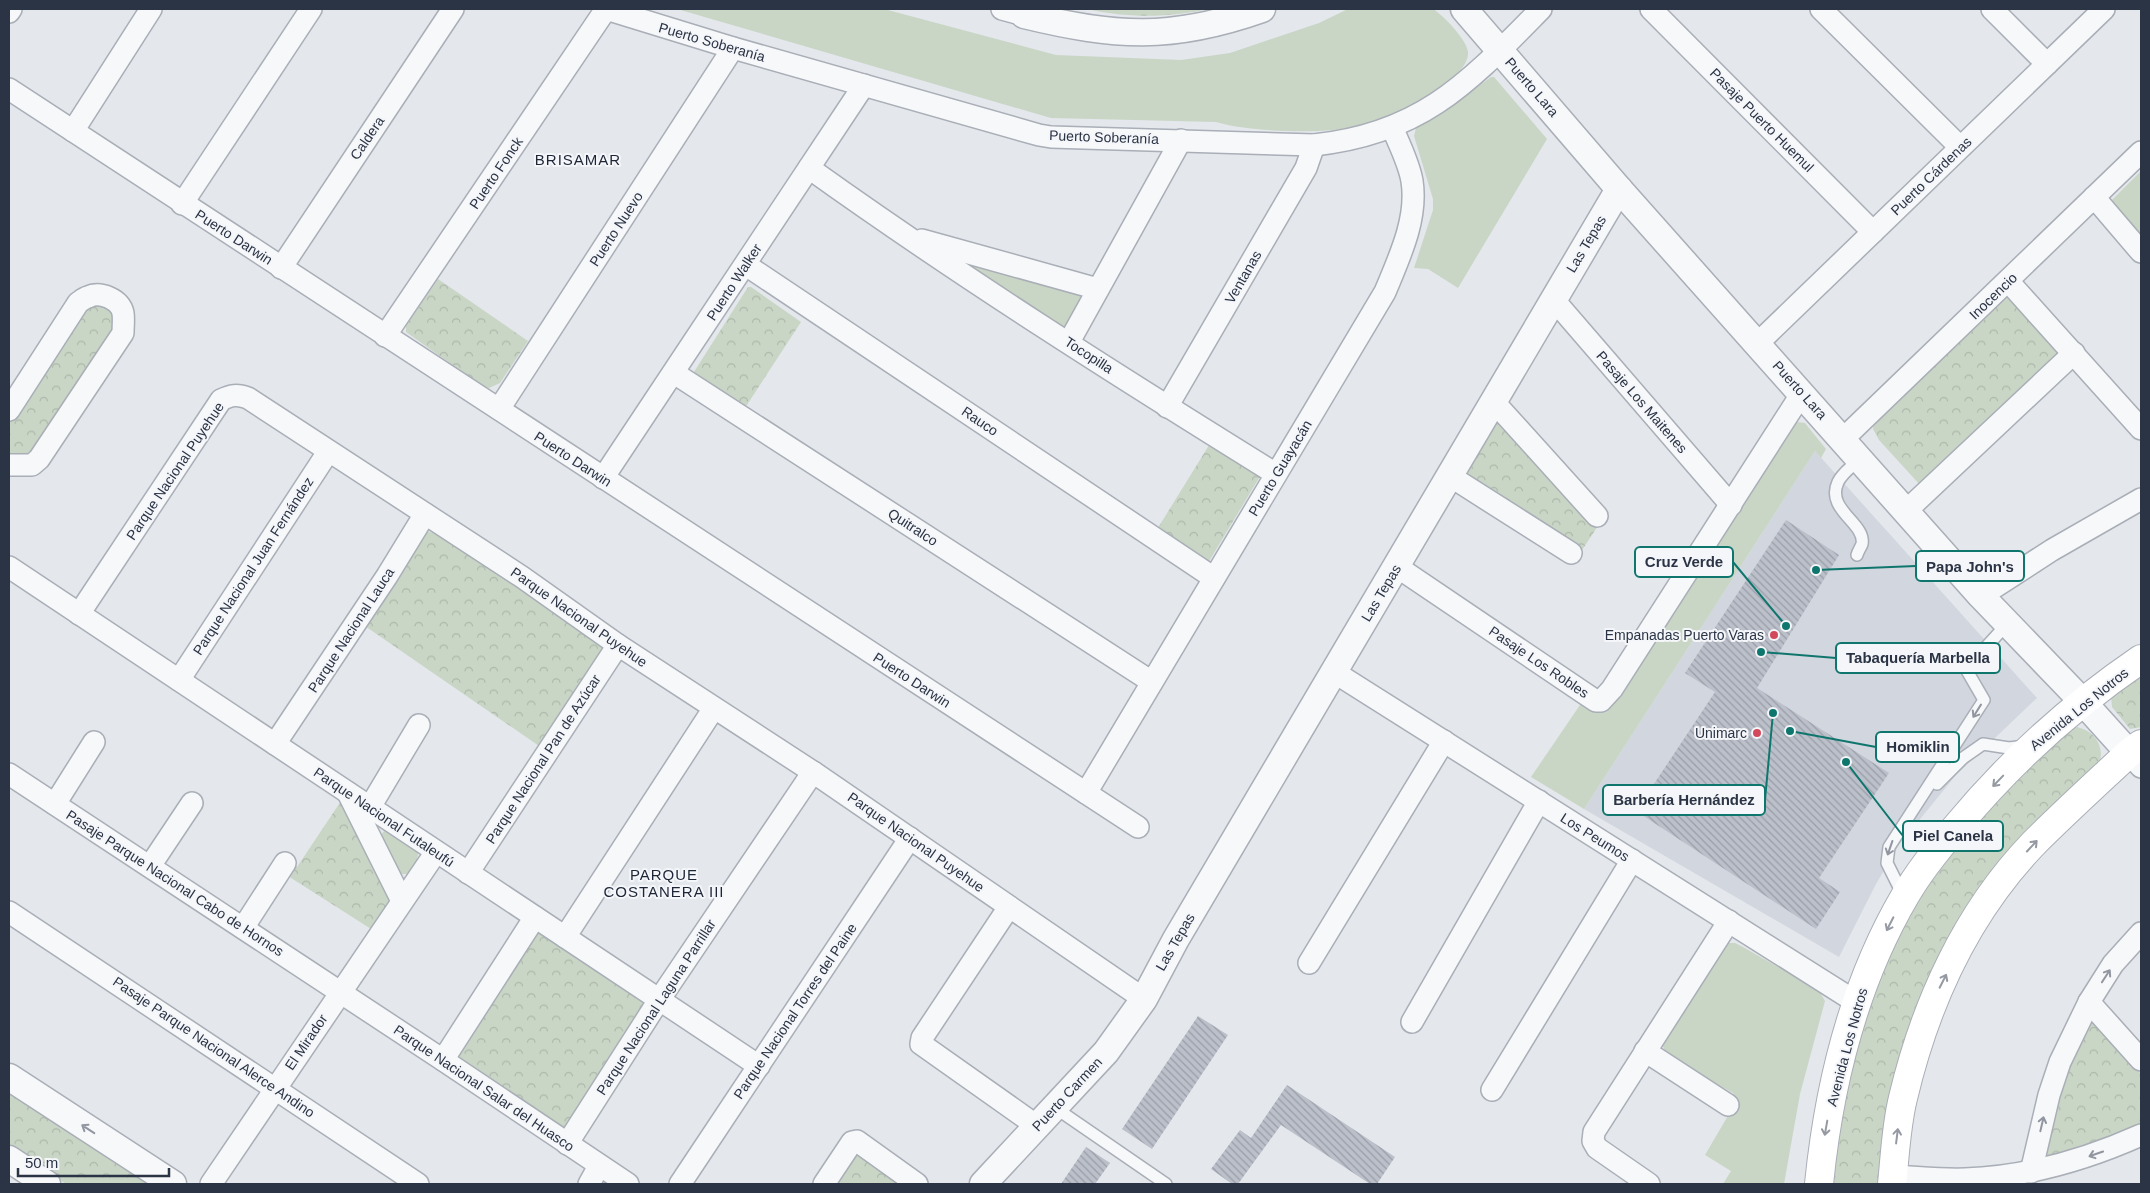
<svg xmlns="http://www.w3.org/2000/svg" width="2150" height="1193" viewBox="0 0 2150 1193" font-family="Arial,sans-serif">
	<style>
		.built { fill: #d2d6de }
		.grass { fill: #c9d6c5 }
		.park { fill: url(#park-crowns) }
		.building { fill: url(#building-back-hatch) }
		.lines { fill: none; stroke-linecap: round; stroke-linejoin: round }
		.service-casing { stroke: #a9aeb7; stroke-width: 14 }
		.minor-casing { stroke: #a9aeb7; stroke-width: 24 }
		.tertiary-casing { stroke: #a9aeb7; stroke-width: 29 }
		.secondary-casing { stroke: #a9aeb7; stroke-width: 30 }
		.service { stroke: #f7f8fa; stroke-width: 11 }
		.minor { stroke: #f7f8fa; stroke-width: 21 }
		.tertiary { stroke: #f7f8fa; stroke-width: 26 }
		.secondary { stroke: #fff; stroke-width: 28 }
		.oneway { stroke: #9196a0 }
		.oneway2 { stroke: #959aa2 }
		.poi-dot { fill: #d1495b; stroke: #f4f6f9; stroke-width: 2 }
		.labels { text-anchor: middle; stroke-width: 4; stroke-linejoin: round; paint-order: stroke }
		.street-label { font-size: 14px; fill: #2b3445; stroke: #f4f6f9 }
		.poi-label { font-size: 14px; fill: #2b3445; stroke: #f4f6f9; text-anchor: end }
		.neighbourhood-label { font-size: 15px; letter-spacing: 1px; fill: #1d2536; stroke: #f4f6f9 }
		.leader { fill: none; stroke: #0f766e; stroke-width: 2 }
		.callout-dot { fill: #0f766e; stroke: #f4f6f9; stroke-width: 2 }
		.callout { fill: #f4f6f9; stroke: #0f766e; stroke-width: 2 }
		.callout-label { font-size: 15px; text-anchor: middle; font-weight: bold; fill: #2b3445 }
	</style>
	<defs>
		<pattern id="park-crowns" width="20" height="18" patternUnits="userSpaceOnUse" patternTransform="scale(1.25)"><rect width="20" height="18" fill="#c9d6c5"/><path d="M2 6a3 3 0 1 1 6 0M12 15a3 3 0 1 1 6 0" fill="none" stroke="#adb8ab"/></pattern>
		<pattern id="building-back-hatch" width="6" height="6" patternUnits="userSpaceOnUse" patternTransform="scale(1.25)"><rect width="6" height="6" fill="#bbc0ca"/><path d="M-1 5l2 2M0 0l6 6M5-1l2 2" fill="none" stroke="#989da6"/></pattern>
	</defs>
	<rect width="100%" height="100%" fill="#e4e7ec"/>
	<polygon class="built" points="1815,451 2037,698 1956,775 1899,845 1876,884 1839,957 1584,809"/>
	<g class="grass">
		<path d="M 677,9 L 884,9 L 1056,55 L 1181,60 L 1230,53 L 1319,23 L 1348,9 L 1433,9 C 1443,15 1467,40 1468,52 C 1470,75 1415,106 1396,114 C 1377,122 1354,128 1333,130 C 1302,133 1246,131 1216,122 L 1051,118 Z"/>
		<polygon points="1491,77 1494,77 1547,139 1458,288 1428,269 1414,268 1433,210 1433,199 1414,136 1416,128 1420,123 1443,112"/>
		<polygon points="2141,171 2141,232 2138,235 2113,207 2112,200"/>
		<polygon points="938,250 1084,293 1067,326 1062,326"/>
		<polygon points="1797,422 1805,423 1826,449 1821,458 1815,451 1584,809 1531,777 1582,702 1602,713 1607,712 1790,428"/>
		<polygon points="384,831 388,831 415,847 418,854 417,860 407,874 398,874 380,836"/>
		<polygon points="1727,943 1735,943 1743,947 1813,987 1821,994 1825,1001 1800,1094 1784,1184 1723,1184 1731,1171 1705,1155 1736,1102 1733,1093 1667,1056 1662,1044"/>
	</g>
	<g class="park">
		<path d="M 1087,9 L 1208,9 C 1170,18 1125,18 1087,9 Z"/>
		<polygon points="438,279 528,341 500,383 489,388 482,386 406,332 406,326"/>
		<polygon points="748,287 751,287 801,322 743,411 692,375"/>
		<polygon points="2005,297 2012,297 2065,354 1921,486 1879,440 1873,429 1874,423 1998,302"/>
		<path d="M 95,303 C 109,307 114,314 117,328 L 33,452 L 26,457 L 13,456 L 9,453 L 9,420 L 85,307 Z"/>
		<polygon points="1498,419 1598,526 1582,550 1468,480 1465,475"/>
		<polygon points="1211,442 1262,473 1208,563 1156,531"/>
		<path d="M 425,531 C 439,532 454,545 466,552 C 513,581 558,613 602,646 L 604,653 L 542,748 L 362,624 Z"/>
		<polygon points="2141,670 2141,727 2130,729 2112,707 2111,697"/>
		<path d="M 2071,727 C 2089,726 2105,742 2100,761 C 2099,764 2096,768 2094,771 C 2067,800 2040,828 2012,857 C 2000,870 1984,884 1973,899 C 1912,981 1893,1085 1878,1184 L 1830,1184 L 1847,1083 L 1871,986 L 1920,892 L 1972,823 Z"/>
		<polygon points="341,801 388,895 388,902 371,929 288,876 294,865 297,867"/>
		<polygon points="540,933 641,1000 645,1008 569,1126 559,1127 457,1055 535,934"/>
		<polygon points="2092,1022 2099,1026 2141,1074 2141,1125 2052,1158 2046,1157 2043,1152 2052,1111 2085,1025"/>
		<polygon points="9,1093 147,1184 66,1184 9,1147"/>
		<polygon points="860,1154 905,1184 830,1184 855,1155"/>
	</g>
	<g class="building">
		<polygon points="1786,520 1839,555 1757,688 1889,773 1819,878 1840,892 1816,929 1636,811 1715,692 1685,673"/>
		<polygon points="1198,1016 1228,1035 1152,1149 1122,1129"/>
		<polygon points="1287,1085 1395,1157 1377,1184 1370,1184 1281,1125 1238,1184 1232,1184 1211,1169 1240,1130 1251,1138"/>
		<polygon points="1086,1147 1110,1163 1095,1184 1061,1184"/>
	</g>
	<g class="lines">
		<defs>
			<g id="service">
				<path d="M 1857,555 C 1858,551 1861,547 1862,544 C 1866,523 1825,510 1838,482 C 1842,473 1853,466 1859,459"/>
				<polyline points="1937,784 1963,758 1983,744 2009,748 2025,746"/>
				<polyline points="1903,895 1887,863 1889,847 1984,700 1966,669 2008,623"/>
				<polyline points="1054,1107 1166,1184"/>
			</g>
			<g id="minor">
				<path d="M 606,9 L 733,48 L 1039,135 L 1051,137 L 1314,145 C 1422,134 1469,82 1541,9"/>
				<polyline points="1002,9 1024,15"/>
				<polyline points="1651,9 1873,232"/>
				<polyline points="1821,9 1960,147"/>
				<polyline points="1992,9 2047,64"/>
				<polyline points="9,12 11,9"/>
				<polyline points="9,89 1138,827"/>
				<polyline points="73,131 151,9"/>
				<path d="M 809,168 C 960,276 1118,376 1276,474"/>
				<polyline points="2094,197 2141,252"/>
				<polyline points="182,204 311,9"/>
				<polyline points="922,240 1098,289"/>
				<polyline points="746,265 1214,578"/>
				<polyline points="281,268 453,9"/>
				<polyline points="2008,281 2141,429"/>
				<polyline points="1554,300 1731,505"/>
				<polyline points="385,336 606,9"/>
				<polyline points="1069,342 1181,140"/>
				<polyline points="1758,343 2104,9"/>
				<polyline points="674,373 1152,682"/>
				<polyline points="1494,402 1597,516"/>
				<polyline points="1167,407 1306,168 1314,145"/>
				<polyline points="499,409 733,48"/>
				<path d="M 9,410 L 78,303 C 81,301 84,298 88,297 C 100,291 120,299 123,313 C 124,319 123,326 123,333 L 39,459 L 32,465 L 9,465"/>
				<polyline points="1843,439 2141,152"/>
				<polyline points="1450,476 1571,553"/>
				<polyline points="603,478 864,85"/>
				<polyline points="1906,511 2074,353"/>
				<polyline points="1396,566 1584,693 1596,701 1601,701 1612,689 1802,393"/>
				<polyline points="9,567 759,1066"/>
				<polyline points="1981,596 2052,550 2141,499"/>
				<path d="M 79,614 L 221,400 C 231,395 237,394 248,398 L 522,577 L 618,645 L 813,772 L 1144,999"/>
				<polyline points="1334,672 1856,1002"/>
				<polyline points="179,680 328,452"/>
				<polyline points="275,744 387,576 425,514"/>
				<polyline points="2129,753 2141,767"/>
				<polyline points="9,774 443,1060 628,1184"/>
				<polyline points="348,793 402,901"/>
				<path d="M 1086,793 L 1385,292 C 1399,258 1418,219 1412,181 C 1409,163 1399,144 1392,127"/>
				<polyline points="55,804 94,742"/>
				<polyline points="370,807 419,725"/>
				<polyline points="150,866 192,803"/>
				<polyline points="468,873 618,645"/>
				<polyline points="1009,907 922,1038 921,1044 1037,1126"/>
				<polyline points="9,912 418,1184"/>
				<polyline points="243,928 285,863"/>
				<polyline points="565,937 714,708"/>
				<polyline points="1309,963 1444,741"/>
				<polyline points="2089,1002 2141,1060"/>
				<polyline points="1412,1022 1539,801"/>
				<polyline points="1645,1051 1728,1105"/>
				<polyline points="443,1060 535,917"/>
				<polyline points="1492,1090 1632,860"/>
				<polyline points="567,1144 659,1000 813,772"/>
				<polyline points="2031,1172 2049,1095 2060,1062 2089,1002 2113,964 2141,933"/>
				<path d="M 1893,1176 C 1917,1177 1941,1180 1965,1179 C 2027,1177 2085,1160 2141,1135"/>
				<polyline points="211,1184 436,852"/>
				<polyline points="589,1184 599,1166"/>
				<polyline points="680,1184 910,838"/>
				<polyline points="824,1184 852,1142 857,1141 917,1184"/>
				<polyline points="1649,1184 1597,1148 1593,1141 1594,1132 1729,921"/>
			</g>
			<g id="tertiary">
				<path d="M 1028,9 L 1024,15 C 1116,37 1171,41 1262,9"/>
				<polyline points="1464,9 1619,189 1981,596 2083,702 2129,753"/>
				<polyline points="9,1077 173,1184"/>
				<polyline points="9,1159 47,1184"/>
				<polyline points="983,1184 1106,1052 1144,999 1176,939 1619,189"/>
			</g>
			<g id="secondary">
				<path d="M 1819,1184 C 1829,1084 1854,983 1905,896 C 1919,871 1938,848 1957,826 C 2010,762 2072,706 2141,659"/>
				<path d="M 1892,1184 C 1895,1156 1896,1126 1903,1098 C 1925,1005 1966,914 2033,844 C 2064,813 2097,783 2129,753 L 2141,744"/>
			</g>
		</defs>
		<use href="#service" class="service-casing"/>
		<use href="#minor" class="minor-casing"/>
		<use href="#tertiary" class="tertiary-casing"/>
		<use href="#secondary" class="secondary-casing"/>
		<use href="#service" class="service"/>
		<use href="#minor" class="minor"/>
		<use href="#tertiary" class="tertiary"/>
		<use href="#secondary" class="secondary"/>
	</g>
	<defs><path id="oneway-shaft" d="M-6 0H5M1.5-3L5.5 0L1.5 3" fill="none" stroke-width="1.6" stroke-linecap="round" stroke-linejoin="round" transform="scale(1.25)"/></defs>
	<g class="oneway">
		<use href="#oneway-shaft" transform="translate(1977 711) rotate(122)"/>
		<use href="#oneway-shaft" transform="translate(1890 848) rotate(109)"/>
		<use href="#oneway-shaft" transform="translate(2106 976) rotate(-57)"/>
		<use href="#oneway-shaft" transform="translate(2042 1124) rotate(-77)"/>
		<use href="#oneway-shaft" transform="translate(88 1129) rotate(-147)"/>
		<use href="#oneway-shaft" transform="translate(2096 1154) rotate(161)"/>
	</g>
	<g class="oneway2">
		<use href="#oneway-shaft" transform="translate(1998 781) rotate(134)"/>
		<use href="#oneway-shaft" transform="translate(2032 846) rotate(-47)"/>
		<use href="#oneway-shaft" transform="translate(1890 924) rotate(117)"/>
		<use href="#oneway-shaft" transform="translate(1943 981) rotate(-63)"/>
		<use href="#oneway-shaft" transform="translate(1826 1128) rotate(100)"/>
		<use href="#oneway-shaft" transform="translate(1897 1136) rotate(-83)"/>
	</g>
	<g class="poi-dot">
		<circle cx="1774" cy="635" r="5"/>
		<circle cx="1757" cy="733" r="5"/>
	</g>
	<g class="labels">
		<g class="street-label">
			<text transform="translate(712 42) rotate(16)" y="5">Puerto Soberanía</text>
			<text transform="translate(1532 87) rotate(49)" y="5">Puerto Lara</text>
			<text transform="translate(1762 120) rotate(45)" y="5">Pasaje Puerto Huemul</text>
			<text transform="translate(1104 137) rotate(2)" y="5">Puerto Soberanía</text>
			<text transform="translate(367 138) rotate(-56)" y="5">Caldera</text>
			<text transform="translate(496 173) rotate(-56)" y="5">Puerto Fonck</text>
			<text transform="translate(1931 176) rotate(-44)" y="5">Puerto Cárdenas</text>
			<text transform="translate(616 229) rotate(-57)" y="5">Puerto Nuevo</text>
			<text transform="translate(234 237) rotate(33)" y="5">Puerto Darwin</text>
			<text transform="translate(1586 244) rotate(-59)" y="5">Las Tepas</text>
			<text transform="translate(1243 277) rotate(-60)" y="5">Ventanas</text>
			<text transform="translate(734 282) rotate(-57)" y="5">Puerto Walker</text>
			<text transform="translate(1993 296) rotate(-44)" y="5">Inocencio</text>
			<text transform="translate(1089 355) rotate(33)" y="5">Tocopilla</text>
			<text transform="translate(1800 390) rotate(48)" y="5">Puerto Lara</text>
			<text transform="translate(1642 402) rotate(49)" y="5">Pasaje Los Maitenes</text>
			<text transform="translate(980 421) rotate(34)" y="5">Rauco</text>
			<text transform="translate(573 459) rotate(33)" y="5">Puerto Darwin</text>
			<text transform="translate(1280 468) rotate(-59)" y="5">Puerto Guayacán</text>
			<text transform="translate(175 471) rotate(-56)" y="5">Parque Nacional Puyehue</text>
			<text transform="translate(913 527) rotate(33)" y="5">Quitralco</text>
			<text transform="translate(253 566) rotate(-57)" y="5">Parque Nacional Juan Fernández</text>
			<text transform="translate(1381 593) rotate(-59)" y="5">Las Tepas</text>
			<text transform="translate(579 617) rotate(35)" y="5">Parque Nacional Puyehue</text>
			<text transform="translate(351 630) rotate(-57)" y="5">Parque Nacional Lauca</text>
			<text transform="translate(1539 662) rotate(34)" y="5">Pasaje Los Robles</text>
			<text transform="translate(912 680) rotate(33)" y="5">Puerto Darwin</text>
			<text transform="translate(2079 709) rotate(-39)" y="5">Avenida Los Notros</text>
			<text transform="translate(543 759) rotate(-57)" y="5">Parque Nacional Pan de Azúcar</text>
			<text transform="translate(384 817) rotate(34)" y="5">Parque Nacional Futaleufú</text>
			<text transform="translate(1595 837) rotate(32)" y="5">Los Peumos</text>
			<text transform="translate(916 842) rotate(35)" y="5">Parque Nacional Puyehue</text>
			<text transform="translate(175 883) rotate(33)" y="5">Pasaje Parque Nacional Cabo de Hornos</text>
			<text transform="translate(1175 942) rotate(-60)" y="5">Las Tepas</text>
			<text transform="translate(656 1007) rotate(-57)" y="5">Parque Nacional Laguna Parrillar</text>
			<text transform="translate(795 1011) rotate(-56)" y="5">Parque Nacional Torres del Paine</text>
			<text transform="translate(306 1042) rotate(-56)" y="5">El Mirador</text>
			<text transform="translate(214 1047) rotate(34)" y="5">Pasaje Parque Nacional Alerce Andino</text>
			<text transform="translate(1847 1047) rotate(-75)" y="5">Avenida Los Notros</text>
			<text transform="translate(484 1088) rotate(34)" y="5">Parque Nacional Salar del Huasco</text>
			<text transform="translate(1067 1094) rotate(-47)" y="5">Puerto Carmen</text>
		</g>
		<g class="poi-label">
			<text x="1764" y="640">Empanadas Puerto Varas</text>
			<text x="1747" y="738">Unimarc</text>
		</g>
		<g class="neighbourhood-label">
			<text x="578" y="165">BRISAMAR</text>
			<text x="664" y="880">PARQUE<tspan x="664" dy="17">COSTANERA III</tspan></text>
		</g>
	</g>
	<path class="leader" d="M1786 626L1733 562M1816 570L1916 566M1761 652L1836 658M1790 731L1876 747M1773 713L1765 800M1846 762L1903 836"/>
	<g class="callout-dot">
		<circle cx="1786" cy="626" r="5"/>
		<circle cx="1816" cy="570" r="5"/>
		<circle cx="1761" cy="652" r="5"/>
		<circle cx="1790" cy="731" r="5"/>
		<circle cx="1773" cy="713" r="5"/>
		<circle cx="1846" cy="762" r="5"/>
	</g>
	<g class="callout">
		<rect x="1635" y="547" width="98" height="30" rx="5"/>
		<rect x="1916" y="551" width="108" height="30" rx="5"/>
		<rect x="1836" y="643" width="164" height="30" rx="5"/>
		<rect x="1876" y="732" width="83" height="30" rx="5"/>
		<rect x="1603" y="785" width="162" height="30" rx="5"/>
		<rect x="1903" y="821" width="100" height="30" rx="5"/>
	</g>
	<g class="callout-label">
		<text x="1684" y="567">Cruz Verde</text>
		<text x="1970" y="572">Papa John's</text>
		<text x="1918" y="663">Tabaquería Marbella</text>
		<text x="1918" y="752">Homiklin</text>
		<text x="1684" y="805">Barbería Hernández</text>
		<text x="1953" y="841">Piel Canela</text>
	</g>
	<rect width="2150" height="1193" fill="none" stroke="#2b3445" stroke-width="20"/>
	<path d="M18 1168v8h151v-8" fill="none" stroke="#2b3445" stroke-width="2.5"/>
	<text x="25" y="1168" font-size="15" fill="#2b3445" stroke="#f4f6f9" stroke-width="4" paint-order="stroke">50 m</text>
</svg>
